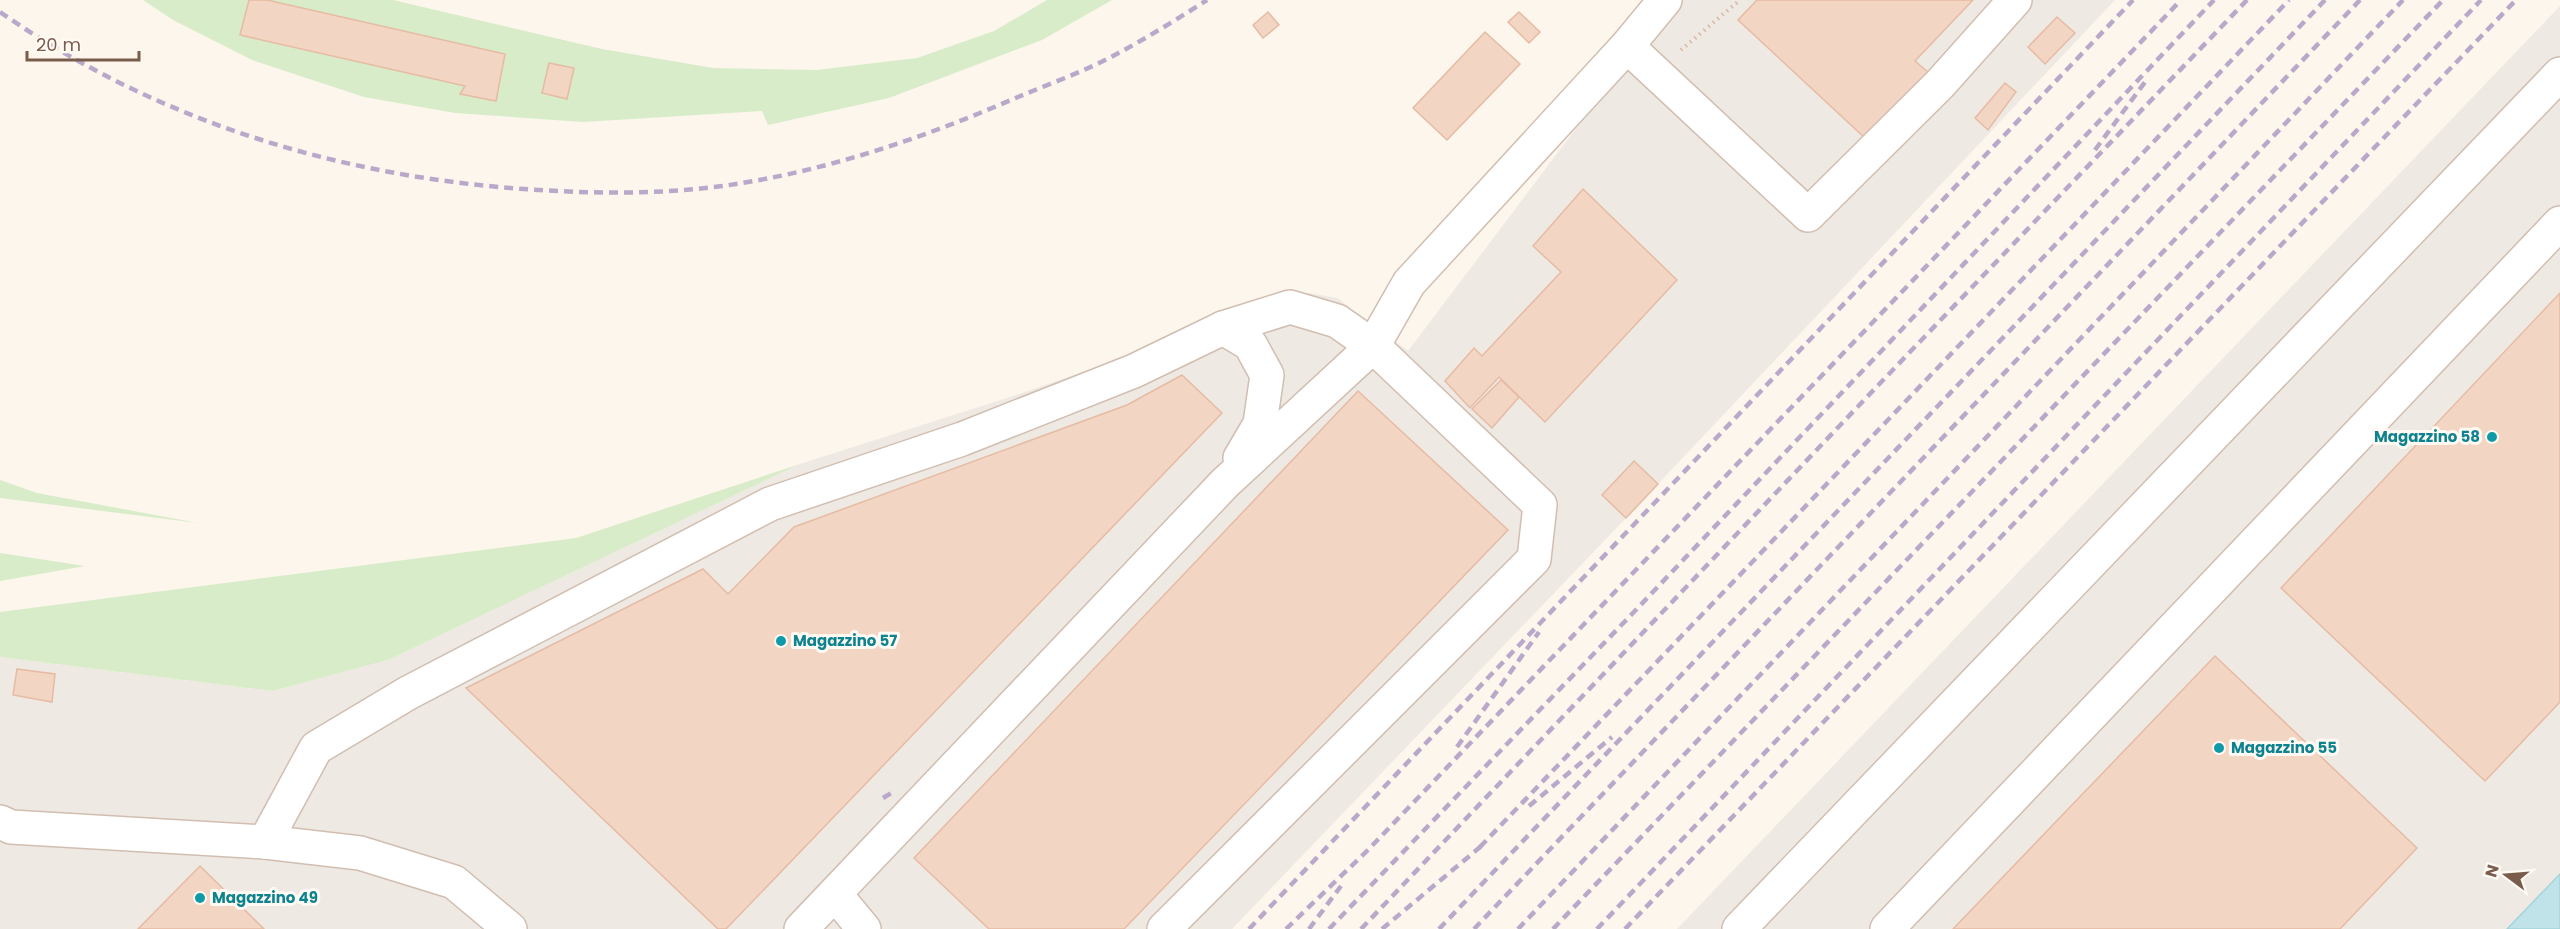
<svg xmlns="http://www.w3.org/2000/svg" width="2560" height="929" viewBox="0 0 2560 929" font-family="Poppins,sans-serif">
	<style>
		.industrial { fill: #efe9e4 }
		.green { fill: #d8ecc9 }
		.water { fill: #bfe3e8; stroke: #a5d3da; stroke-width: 1.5 }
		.building { fill: #f3d5c3; stroke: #e6bba3; stroke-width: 1.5 }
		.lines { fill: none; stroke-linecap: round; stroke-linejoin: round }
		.minor-casing { stroke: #d1beb0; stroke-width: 36 }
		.path { stroke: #d9b8a5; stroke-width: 4; stroke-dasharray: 1.5 4.5; stroke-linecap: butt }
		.minor { stroke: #fff; stroke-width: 33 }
		.rail { stroke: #b9a8c9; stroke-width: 4.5; stroke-dasharray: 9 6; stroke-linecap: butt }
		.culture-dot { fill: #0f9aa8; stroke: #fffaf3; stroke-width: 2 }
		.labels { text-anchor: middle; stroke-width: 6; stroke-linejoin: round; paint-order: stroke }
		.culture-label { font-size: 15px; font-weight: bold; fill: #0d838f; stroke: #fffaf3; text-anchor: start }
	</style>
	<rect width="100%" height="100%" fill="#fdf6ec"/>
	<g class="industrial">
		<polygon points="1673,0 2115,0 1626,518 1232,929 0,929 0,657 273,691 388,660 800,464 1010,397 1174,341 1262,302 1309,293 1337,298 1408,351"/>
		<polygon points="2560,6 2560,874 2507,929 1677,929"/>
	</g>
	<g class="green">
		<polygon points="143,0 393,0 602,49 713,68 816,70 917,58 994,31 1047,0 1112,0 1042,40 889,98 768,125 762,111 583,122 455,113 364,97 252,60 173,20"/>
		<polygon points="800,464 388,660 273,691 0,657 0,612 576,538"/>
		<polygon points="0,480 37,493 198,523 0,498"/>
		<polygon points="0,553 85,566 0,581"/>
	</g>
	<polygon class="water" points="2560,874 2560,929 2507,929"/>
	<g class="building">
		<polygon points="249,0 267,0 505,54 496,101 460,94 465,86 240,35"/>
		<polygon points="1757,0 1973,0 1915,61 1928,72 1866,139 1738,20"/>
		<polygon points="1268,12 1279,25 1263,38 1253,25"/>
		<polygon points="1519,12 1540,32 1529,43 1508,22"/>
		<polygon points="2057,17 2075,33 2045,64 2028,47"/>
		<polygon points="1485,32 1520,64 1447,140 1413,108"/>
		<polygon points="549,63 574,68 567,99 542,93"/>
		<polygon points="2005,83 2016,92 1988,130 1975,118"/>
		<polygon points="1583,189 1677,280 1545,422 1499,377 1470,408 1445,381 1474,348 1482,356 1561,272 1533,246"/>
		<polygon points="2560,293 2560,702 2485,781 2281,588"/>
		<polygon points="1182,375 1222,413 726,929 718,929 466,688 703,569 728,594 794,527 1127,405"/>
		<polygon points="1501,380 1519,397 1492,428 1472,409"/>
		<polygon points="1358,391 1508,530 1124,929 989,929 914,858"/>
		<polygon points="1634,461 1658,484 1626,518 1602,495"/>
		<polygon points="2215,656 2417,848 2340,929 1953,929"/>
		<polygon points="17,669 55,674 52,702 13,695"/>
		<polygon points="200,866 264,929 138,929"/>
	</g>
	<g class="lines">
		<defs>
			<g id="minor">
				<polyline points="1627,46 1808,215 1940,84 2015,0"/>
				<polyline points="1223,328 1250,344 1267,375 1260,424 1240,458"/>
				<polyline points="0,822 11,827 265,842 316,748 408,693 770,504 962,439 1134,371 1223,328 1290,307 1337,321 1373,346 1225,483 801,929"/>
				<polyline points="265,842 360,853 454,882 510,929"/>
				<polyline points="835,894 864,929"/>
				<polyline points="1164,929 1534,559 1540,505 1373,346 1409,283 1627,46 1665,0"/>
				<polyline points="1739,929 2560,74"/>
				<polyline points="1887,929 2560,223"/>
			</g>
		</defs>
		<use href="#minor" class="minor-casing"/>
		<polyline class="path" points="1681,50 1740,0"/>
		<use href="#minor" class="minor"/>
		<g class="rail">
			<path d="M 0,12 C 155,120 336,176 524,189 C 594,194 666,195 736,184 C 833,169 928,136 1018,97 C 1049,84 1083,72 1113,56 C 1145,39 1176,20 1207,0"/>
			<polyline points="2095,150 2145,82"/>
			<polyline points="1457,747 1539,632"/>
			<polyline points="883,798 893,792"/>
			<polyline points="1529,806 1612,737"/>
			<polyline points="1480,847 2289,0"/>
			<polyline points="1249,929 2133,0"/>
			<polyline points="1286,929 1368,850 2181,0"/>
			<polyline points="1309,929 1341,886"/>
			<polyline points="1329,929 1632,614 2214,0"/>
			<polyline points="1361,929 1886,377 2247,0"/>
			<polyline points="1382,929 1485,843"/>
			<polyline points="1439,929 2325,0"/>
			<polyline points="1474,929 2360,0"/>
			<polyline points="1518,929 2403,0"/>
			<polyline points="1553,929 2443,0"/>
			<polyline points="1597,929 2481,0"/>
			<polyline points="1625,929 2516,0"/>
		</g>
	</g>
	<g class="culture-dot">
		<circle cx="2492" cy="437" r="6"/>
		<circle cx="781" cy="641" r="6"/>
		<circle cx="2219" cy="748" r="6"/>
		<circle cx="200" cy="898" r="6"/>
	</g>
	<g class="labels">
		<g class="culture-label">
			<text x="2480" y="442" text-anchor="end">Magazzino 58</text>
			<text x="793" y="646">Magazzino 57</text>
			<text x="2231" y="753">Magazzino 55</text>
			<text x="212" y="903">Magazzino 49</text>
		</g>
	</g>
	<g transform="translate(2506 875) rotate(286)" stroke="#fffaf3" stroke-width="4.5" paint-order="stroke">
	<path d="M0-4.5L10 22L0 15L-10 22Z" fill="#7a5c4d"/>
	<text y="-9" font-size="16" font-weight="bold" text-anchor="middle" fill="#7a5c4d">N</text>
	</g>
	<path d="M27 51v9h112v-9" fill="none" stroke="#7a5c4d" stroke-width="3"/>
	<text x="36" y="51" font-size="18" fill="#7a5c4d" stroke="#fffaf3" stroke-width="4.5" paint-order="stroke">20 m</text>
</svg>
